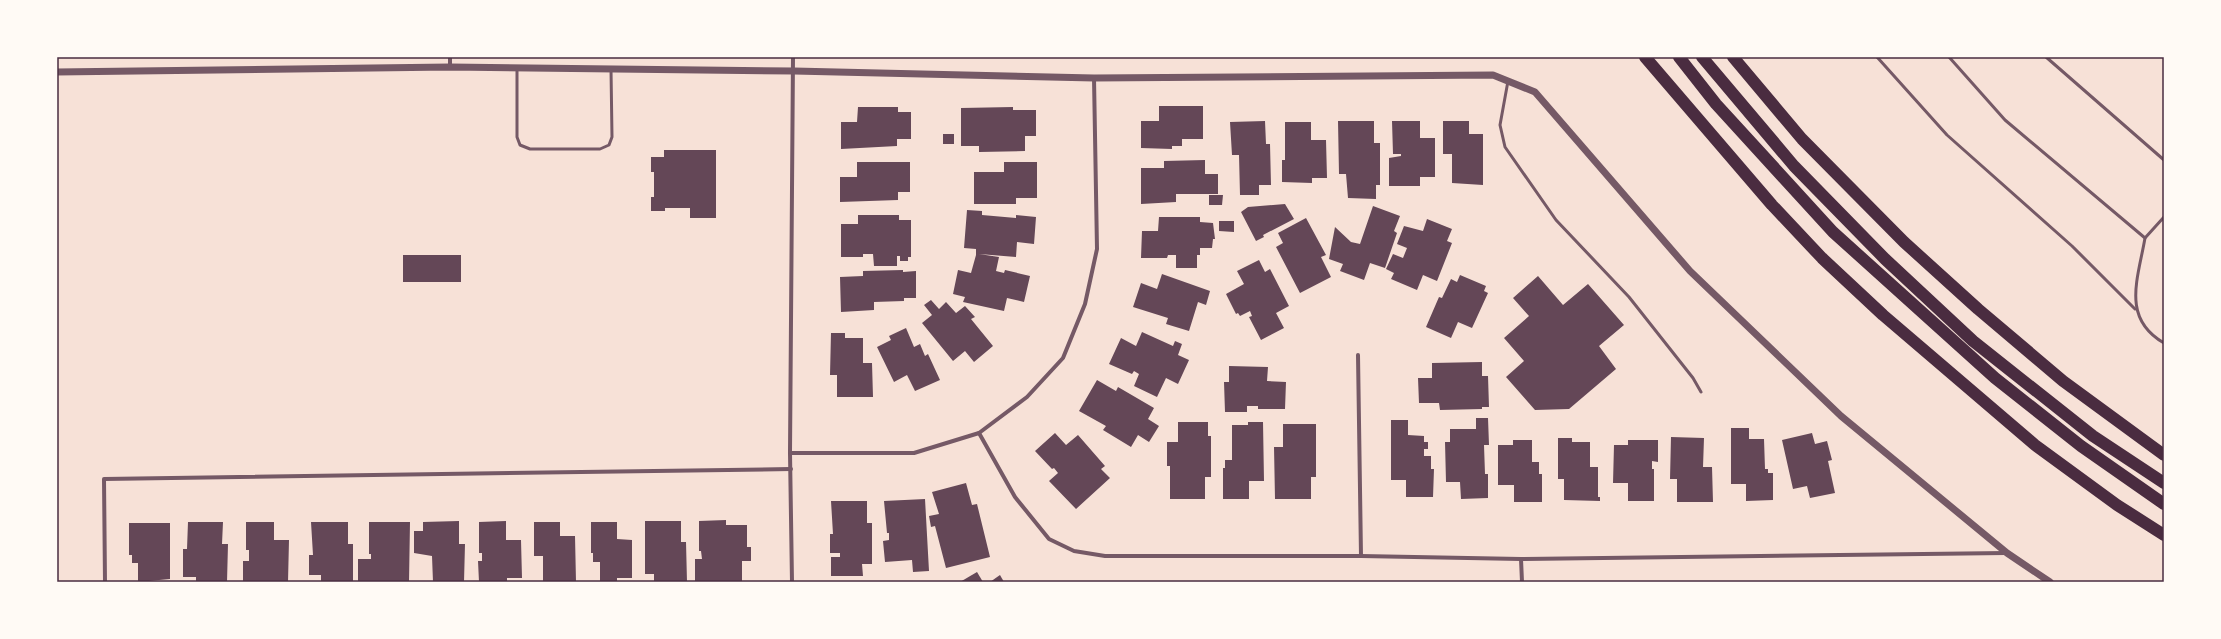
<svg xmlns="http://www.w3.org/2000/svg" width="2221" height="639" viewBox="0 0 2221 639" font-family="'Crimson Pro',serif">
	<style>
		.building { fill: #644757 }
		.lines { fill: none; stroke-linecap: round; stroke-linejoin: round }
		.service { stroke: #755966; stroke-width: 3 }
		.minor { stroke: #755966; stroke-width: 4 }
		.tertiary { stroke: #755966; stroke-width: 7 }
		.motorway { stroke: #4a2c40; stroke-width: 12 }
		.neatline { fill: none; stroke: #4a2c40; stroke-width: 1.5 }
	</style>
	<rect width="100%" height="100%" fill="#f7e1d7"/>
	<g class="building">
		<polygon points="1159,106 1203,106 1203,139 1182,139 1182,146 1172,146 1172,149 1141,148 1141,121 1159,121"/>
		<polygon points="858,107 898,107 898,112 911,112 911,139 897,139 897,146 841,149 841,122 857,122"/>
		<polygon points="1013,107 1013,110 1036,110 1036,136 1025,136 1025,151 979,152 979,146 961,146 961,108"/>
		<polygon points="1265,121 1266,144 1270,144 1271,185 1259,185 1259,195 1240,195 1239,155 1232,155 1230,122"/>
		<polygon points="1338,121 1374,121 1374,143 1380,143 1380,185 1376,185 1376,199 1348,198 1346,174 1339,174"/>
		<polygon points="1392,121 1420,121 1420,138 1435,138 1435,177 1420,177 1420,186 1389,186 1389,158 1401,156 1401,154 1393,154"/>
		<polygon points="1443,121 1469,121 1469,134 1483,134 1483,185 1452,183 1452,154 1443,154"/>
		<polygon points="1285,122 1311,122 1311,140 1326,140 1327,178 1312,178 1312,183 1282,182 1282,160 1285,160"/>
		<rect x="943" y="134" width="11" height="10"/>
		<polygon points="664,150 716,150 716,218 690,218 690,208 665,208 665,211 651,211 651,197 654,197 654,172 651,172 651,157 664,157"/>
		<polygon points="1205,160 1205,174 1218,174 1218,194 1176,194 1176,202 1141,204 1141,168 1164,168 1164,161"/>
		<polygon points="857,162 910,162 910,192 898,192 898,200 840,202 840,177 857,177"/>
		<polygon points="1004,162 1037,162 1037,198 1016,198 1016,204 974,204 974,172 1004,172"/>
		<polygon points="1209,195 1223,195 1222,205 1209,205"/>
		<polygon points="1285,204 1294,219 1263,235 1264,237 1256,241 1241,212 1248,207"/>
		<polygon points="1373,206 1400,216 1394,231 1397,233 1385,268 1370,263 1364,280 1340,271 1343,264 1329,259 1335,227 1351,242 1360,244"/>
		<polygon points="967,210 982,211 982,215 1016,218 1016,215 1036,217 1034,244 1017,242 1016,257 979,254 999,257 996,271 1004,273 1005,270 1030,276 1024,302 1007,298 1004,311 963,302 965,297 953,294 958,270 971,273 976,255 976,249 964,248"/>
		<polygon points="858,215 899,215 899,220 911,220 911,257 908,257 908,261 900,261 900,256 897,256 897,266 874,266 873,254 863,254 863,257 841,257 841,224 858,224"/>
		<polygon points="1159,217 1200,217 1200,222 1213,223 1215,239 1213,239 1212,248 1200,248 1200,255 1197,255 1197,268 1176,268 1176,255 1168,255 1167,258 1141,258 1142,231 1158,231"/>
		<polygon points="1306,218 1326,255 1321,257 1331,277 1300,293 1276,247 1283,243 1278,233"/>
		<polygon points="1427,219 1452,229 1447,241 1452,243 1437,281 1423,275 1417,290 1391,279 1394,273 1386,269 1393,254 1403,258 1407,248 1397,244 1404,226 1423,231"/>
		<polygon points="1219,221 1234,221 1234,232 1219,231"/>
		<rect x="403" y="255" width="58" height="27"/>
		<polygon points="1259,260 1265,272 1270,269 1289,306 1276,313 1284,328 1261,340 1249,317 1252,316 1250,311 1240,316 1238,313 1236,314 1226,294 1244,284 1237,271"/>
		<polygon points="903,270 903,272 916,271 916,298 904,298 904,301 874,302 874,310 841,312 840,277 863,276 863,271"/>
		<polygon points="1162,274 1210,291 1206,305 1198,302 1189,331 1166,324 1168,318 1133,307 1141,283 1157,289"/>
		<polygon points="1460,275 1486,286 1484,291 1488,293 1472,328 1458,322 1451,338 1426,327 1439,297 1442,298 1451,279 1457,282"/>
		<polygon points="1538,276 1563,305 1588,284 1624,325 1599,346 1616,369 1569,409 1535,410 1506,377 1524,361 1504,338 1529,316 1513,298"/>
		<polygon points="931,300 939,309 946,302 956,313 965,306 975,317 971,319 993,346 974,362 965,351 953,361 922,323 932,315 924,305"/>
		<polygon points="906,328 914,347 920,344 925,356 928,354 940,380 915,391 907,375 894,382 877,347 891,340 889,336"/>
		<polygon points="1142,332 1173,346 1175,341 1182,344 1178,355 1189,360 1178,384 1166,378 1157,397 1134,386 1139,374 1134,371 1132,374 1109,364 1121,338 1136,346"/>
		<polygon points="831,333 845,333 845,338 863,338 863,363 872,363 873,397 837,397 837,375 830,375"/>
		<polygon points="1482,362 1482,376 1488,376 1489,407 1482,407 1482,409 1440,410 1439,403 1419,403 1418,378 1432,378 1432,363"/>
		<polygon points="1229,366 1268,367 1267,381 1286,382 1285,409 1258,409 1258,406 1247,406 1247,412 1225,412 1224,382 1229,382"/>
		<polygon points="1097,380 1116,391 1118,387 1154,408 1148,419 1159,426 1149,442 1138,435 1131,447 1103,430 1106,426 1079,411"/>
		<polygon points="1476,418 1488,418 1489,445 1484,445 1485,474 1488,474 1488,498 1461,499 1460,482 1446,482 1445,442 1450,442 1450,429 1476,429"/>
		<polygon points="1391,420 1408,420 1408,435 1424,436 1424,442 1428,442 1428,449 1424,449 1424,456 1431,456 1431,469 1434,469 1433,497 1406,497 1406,480 1391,480"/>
		<polygon points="1178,422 1208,422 1208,436 1211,436 1211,477 1205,477 1205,499 1170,499 1170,466 1167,466 1167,442 1178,442"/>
		<polygon points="1248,422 1263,422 1264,481 1249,481 1249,499 1223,499 1223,468 1225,468 1225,460 1232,460 1232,425 1248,425"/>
		<polygon points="1283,424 1316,424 1316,477 1311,477 1311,499 1275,499 1274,447 1283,447"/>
		<polygon points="1731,428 1749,428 1749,439 1764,439 1765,469 1768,469 1768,473 1773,473 1773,500 1746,501 1746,484 1731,484"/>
		<polygon points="1055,433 1066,445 1078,435 1105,466 1101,469 1110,478 1076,509 1049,481 1058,473 1054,468 1052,469 1035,451"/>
		<polygon points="1812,433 1815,444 1827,441 1832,460 1828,461 1835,493 1810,498 1807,486 1793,489 1782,440"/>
		<polygon points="1671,437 1704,438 1703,467 1712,467 1713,502 1677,502 1677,479 1670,479"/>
		<polygon points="1558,438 1572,438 1572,442 1590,442 1590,467 1598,467 1598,497 1600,497 1600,501 1564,500 1564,479 1558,479"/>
		<polygon points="1513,440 1532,440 1532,462 1539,462 1539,474 1542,474 1542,502 1514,502 1514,485 1498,485 1498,445 1513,445"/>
		<polygon points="1628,440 1658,440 1658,462 1652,461 1652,469 1654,469 1654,501 1628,501 1628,483 1613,483 1614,445 1628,445"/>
		<polygon points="966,483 972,505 977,504 990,557 946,568 935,526 931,527 929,516 939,514 932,492"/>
		<polygon points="925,499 929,571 913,572 912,560 885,562 883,541 889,540 889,533 887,533 884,501"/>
		<polygon points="831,501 867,501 867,523 872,523 872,564 862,564 863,576 831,576 831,557 840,557 840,553 830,553 830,534 833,534"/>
		<polygon points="726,520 726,525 747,525 747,547 751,547 751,561 742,561 742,582 695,582 695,559 702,559 701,551 699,551 699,521"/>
		<polygon points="459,521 459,544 465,544 464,582 433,582 432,556 414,553 414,531 423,531 423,522"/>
		<polygon points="506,521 506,540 521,540 522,578 507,578 507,582 479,582 478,561 482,561 482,553 479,553 479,522"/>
		<polygon points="645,521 681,521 681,542 686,542 687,582 654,582 654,574 645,574"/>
		<polygon points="188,522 223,522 222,544 228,544 227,582 196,582 196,577 183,577 183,549 187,549"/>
		<polygon points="246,522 274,522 274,540 289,540 288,582 243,582 243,561 249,561 249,550 246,550"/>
		<polygon points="311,522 348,522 348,544 353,544 353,582 321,582 321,575 309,575 309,555 313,555"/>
		<polygon points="369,522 410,522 409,582 358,582 358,559 371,559 371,554 369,554"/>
		<polygon points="534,522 560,522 560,536 575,536 576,582 543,582 543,556 534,556"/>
		<polygon points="591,522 617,522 617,539 632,540 632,578 617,578 617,582 600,582 600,562 593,562 593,553 591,553"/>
		<polygon points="129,523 170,523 170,579 138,582 138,563 132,563 132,555 129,555"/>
		<polygon points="977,572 983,582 960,582"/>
		<polygon points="1000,575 1004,582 990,582"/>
	</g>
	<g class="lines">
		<g class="service">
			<polyline points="1877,57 1947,135 2072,246 2135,309"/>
			<path d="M 1949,57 L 2005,120 L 2145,238 C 2138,279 2121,318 2164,343"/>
			<polyline points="2046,57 2164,160"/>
			<polyline points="517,68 517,137 520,145 530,149 600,149 609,145 612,137 611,69"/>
			<polyline points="1508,81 1500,125 1505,147 1556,220 1629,297 1693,378 1701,392"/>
			<polyline points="2145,238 2164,217"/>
		</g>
		<g class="minor">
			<polyline points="450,57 450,67"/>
			<polyline points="1358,355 1361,556"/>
			<polyline points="979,433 1015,497 1049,539 1074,551 1105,556 1361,556 1521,559 2006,553"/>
			<polyline points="790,453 914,453 979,433 1027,397 1063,358 1085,304 1097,249 1094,78"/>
			<polyline points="1521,559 1522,582"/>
			<polyline points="105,582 104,479 791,469"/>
			<polyline points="792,582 790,453 793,57"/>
		</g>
		<polyline class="tertiary" points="57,72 450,67 794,71 1094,78 1493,75 1535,92 1690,271 1841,416 2007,553 2050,582"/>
		<g class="motorway">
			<polyline points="1645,57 1772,205 1822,258 1883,315 2035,445 2117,505 2164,535"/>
			<polyline points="1679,57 1716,104 1833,232 1995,378 2081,446 2164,504"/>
			<polyline points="1702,57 1794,166 1885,259 1973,341 2093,436 2164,483"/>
			<polyline points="1733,57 1802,139 1904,242 1978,309 2063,381 2164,455"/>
		</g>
	</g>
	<rect width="2221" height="639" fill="none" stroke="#fffaf5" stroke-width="116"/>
	<rect x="58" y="58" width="2105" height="523" class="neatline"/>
</svg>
